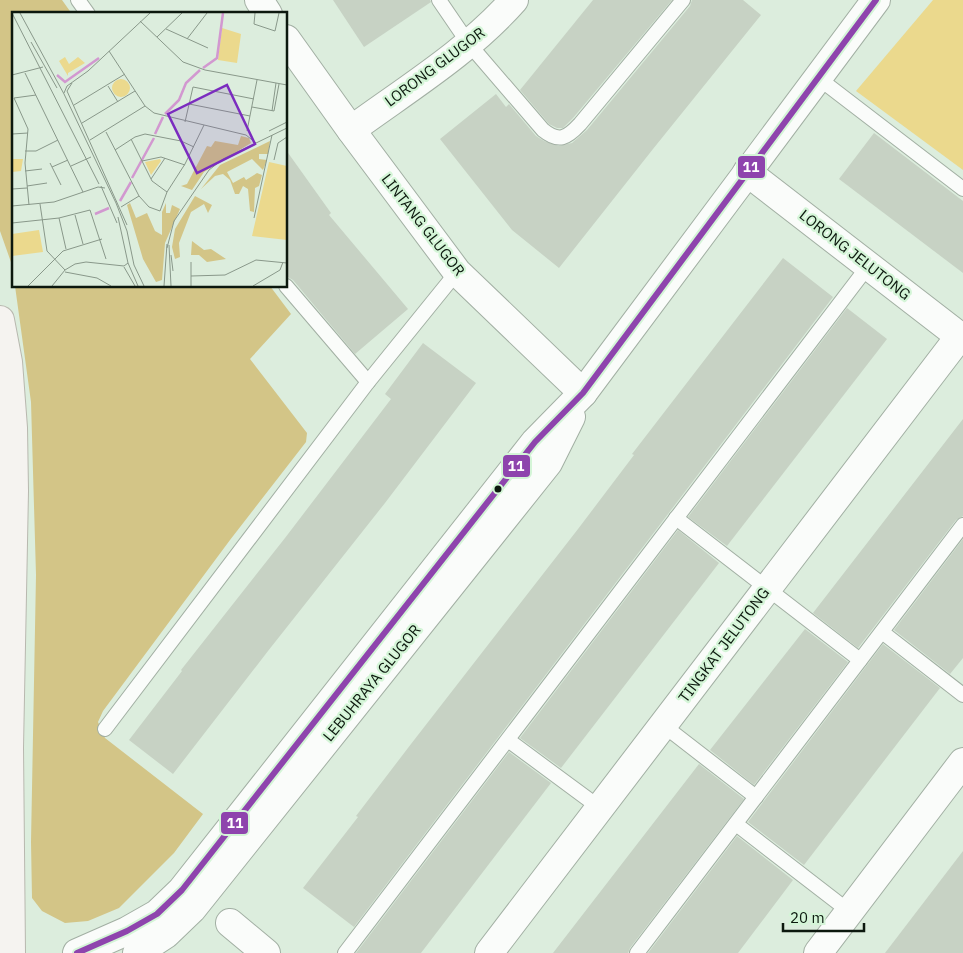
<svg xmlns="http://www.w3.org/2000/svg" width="963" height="953" viewBox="0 0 963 953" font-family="'IBM Plex Sans',sans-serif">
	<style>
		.green { fill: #ebd98d }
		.forest { fill: #d3c587 }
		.building { fill: #c7d2c4 }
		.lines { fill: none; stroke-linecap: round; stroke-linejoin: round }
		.lane-casing { stroke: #a2afa3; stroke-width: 16 }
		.street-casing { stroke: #a2afa3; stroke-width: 30 }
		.secondary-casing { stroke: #a2afa3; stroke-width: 30 }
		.primary-casing { stroke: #b8b8af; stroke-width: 30 }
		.lane { stroke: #fafcfa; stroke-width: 14 }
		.street { stroke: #fafcfa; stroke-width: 28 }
		.secondary { stroke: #fafcfa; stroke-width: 28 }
		.primary { stroke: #f5f3f0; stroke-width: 28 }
		.bus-1-casing { stroke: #d4f5d7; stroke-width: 10 }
		.bus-1 { stroke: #8e44ad; stroke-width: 6 }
		.bus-dot { fill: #0c180e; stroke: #d4f5d7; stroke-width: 2 }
		.labels { text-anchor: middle; stroke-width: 4.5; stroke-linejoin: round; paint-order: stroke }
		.street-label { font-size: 15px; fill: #0c180e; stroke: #d4f5d7 }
		.inset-river { fill: none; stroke: #d298d0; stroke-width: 2.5 }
		.inset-road { fill: none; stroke: #89988a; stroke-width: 1 }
		.view { fill: #7b2cbf; fill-opacity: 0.15; stroke: #7b2cbf; stroke-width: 2.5 }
		.inset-edge { fill: none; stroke: #0c180e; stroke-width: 2.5 }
		.line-badge { stroke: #d4f5d7; stroke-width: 2 }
		.badge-label { font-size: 14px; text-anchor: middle; font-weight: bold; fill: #fff }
	</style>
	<rect width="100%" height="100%" fill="#dceddd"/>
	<polygon class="green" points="933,0 963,0 963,170 856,91"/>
	<g class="forest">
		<polygon points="0,0 62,0 72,14 14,14 14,281 12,265 0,231"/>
		<polygon points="15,286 270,286 291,314 250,359 307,433 306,442 230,540 103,711 98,722 105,738 203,814 174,853 119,908 88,921 65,923 42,911 32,898 31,842 36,575 31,402"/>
	</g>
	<g class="building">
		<polygon points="333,0 430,0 431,2 364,47"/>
		<polygon points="593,0 672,0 573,118 563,128 557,128 549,124 520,90"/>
		<polygon points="692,0 743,0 761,15 653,149 559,268 512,230 440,139 496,94 506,107 509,104 536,136 544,141 559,146 572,143 587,130 690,6"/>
		<polygon points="874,133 963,201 963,273 839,179"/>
		<polygon points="286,150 331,213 329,215 408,309 355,354 293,280 286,276"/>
		<polygon points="783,258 833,297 354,927 303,888 358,817 356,816 411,744 578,529 634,455 632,454"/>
		<polygon points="847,308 887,339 727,546 688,517"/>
		<polygon points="423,343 476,383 385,503 268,651 173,774 129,740 182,671 181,670 285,538 391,399 385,394"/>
		<polygon points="963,419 963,516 956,520 858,648 813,613"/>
		<polygon points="678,530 719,563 561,768 520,738"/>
		<polygon points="963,539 963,658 950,674 894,630"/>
		<polygon points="805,629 848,662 754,785 710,750"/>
		<polygon points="883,644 940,688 804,865 748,822"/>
		<polygon points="509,752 551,783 421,953 356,953"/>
		<polygon points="699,764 744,799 630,948 628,953 553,953"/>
		<polygon points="737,836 793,880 738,953 648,953"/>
		<polygon points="963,851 963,953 885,953"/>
	</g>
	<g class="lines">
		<defs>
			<g id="lane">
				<polyline points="78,0 88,14"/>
				<path d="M 439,0 L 469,44 L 543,130 C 559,143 567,138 580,124 L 683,0"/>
				<polyline points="817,77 963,189"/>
				<polyline points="286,286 368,382"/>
				<polyline points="676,518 860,660"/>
				<polyline points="882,632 963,695"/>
				<polyline points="663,725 756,797"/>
				<polyline points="105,729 368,382 457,272"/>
				<polyline points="508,740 600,808"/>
				<polyline points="736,824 850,912"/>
				<polyline points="345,953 869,265"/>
				<polyline points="637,953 963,525"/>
			</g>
			<g id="street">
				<polyline points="259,0 268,14"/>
				<polyline points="286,39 351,130 457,272 583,393"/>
				<path d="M 351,130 C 407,89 468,52 514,0"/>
				<polyline points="747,172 963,339"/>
				<polyline points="230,923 266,953"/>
				<polyline points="489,953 960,336"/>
				<polyline points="818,953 963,762"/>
			</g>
			<g id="secondary">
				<polyline points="77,953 127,931 157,914 182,890 535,442 583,393 876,0"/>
				<polyline points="137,953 166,934 192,909 548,463 571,417"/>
			</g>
			<polyline id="primary" points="0,320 8,362 13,428 14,491 9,748 11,953"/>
		</defs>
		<use href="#lane" class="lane-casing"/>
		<use href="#street" class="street-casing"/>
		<use href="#secondary" class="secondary-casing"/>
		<use href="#primary" class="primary-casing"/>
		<use href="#lane" class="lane"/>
		<use href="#street" class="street"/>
		<use href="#secondary" class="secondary"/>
		<use href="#primary" class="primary"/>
		<defs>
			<polyline id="bus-1" points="77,953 127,931 157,914 182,890 535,442 583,393 876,0"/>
		</defs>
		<use href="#bus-1" class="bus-1-casing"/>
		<use href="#bus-1" class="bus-1"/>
	</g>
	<circle class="bus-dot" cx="498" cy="489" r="4.5"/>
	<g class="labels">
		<g class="street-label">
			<text transform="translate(435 67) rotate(-37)" y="5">LORONG GLUGOR</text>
			<text transform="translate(423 225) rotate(52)" y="5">LINTANG GLUGOR</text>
			<text transform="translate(855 255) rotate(38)" y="5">LORONG JELUTONG</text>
			<text transform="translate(724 645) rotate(-53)" y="5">TINGKAT JELUTONG</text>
			<text transform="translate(372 683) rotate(-51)" y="5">LEBUHRAYA GLUGOR</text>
		</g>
	</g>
	<g transform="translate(12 12)">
		<rect width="275" height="275" fill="#dceddd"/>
		<path d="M 210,16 L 229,22 L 225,51 L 206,48 ZM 53,45 L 57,52 L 66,45 L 73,51 L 56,61 L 56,64 L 47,49 ZM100 76a9 9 0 1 1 18 0a9 9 0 1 1-18 0ZM 0,147 L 11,147 L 9,159 L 0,160 ZM 148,147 L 149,149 L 139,163 L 133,150 ZM 257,150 L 275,154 L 275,228 L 240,224 ZM 27,218 L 31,240 L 0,244 L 0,222 Z" fill="#ebd98d"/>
		<path d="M 229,124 L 237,126 L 239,131 L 192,160 L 180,178 L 169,174 L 175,172 L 195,134 L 199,135 L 203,129 L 226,133 ZM 258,129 L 256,142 L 247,142 L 247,147 L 255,148 L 251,158 L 240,147 L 215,160 L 221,171 L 232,165 L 234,168 L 245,161 L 250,163 L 247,174 L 243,176 L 242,200 L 238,199 L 236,177 L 231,174 L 227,182 L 223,182 L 218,168 L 211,162 L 203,164 L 189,177 L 208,153 ZM 183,184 L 200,193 L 196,201 L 192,192 L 179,200 L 167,231 L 168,245 L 163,247 L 160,235 L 163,217 ZM 118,191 L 124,206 L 135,201 L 143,219 L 150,223 L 150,200 L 154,191 L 154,201 L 158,201 L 160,193 L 168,197 L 153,231 L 150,268 L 144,270 L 131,247 L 115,193 ZM 180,229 L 192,238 L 199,237 L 214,247 L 195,250 L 187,243 L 179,243 Z" fill="#d3c587"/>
		<path class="inset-river" d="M 191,56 L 205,46 L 211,1M 45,63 L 53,70 L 87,46M 153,102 L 167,88 L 174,71 L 188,58M 143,122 L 151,105M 120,166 L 142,126M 108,189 L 119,170M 83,202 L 97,196"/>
		<path class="inset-road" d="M 0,1 L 87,172M 8,1 L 52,82 L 104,191 L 115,219 L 122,253 L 132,274M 243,1 L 242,12 L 263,19 L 267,1M 128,9 L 171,50 L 193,58 L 275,73M 154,17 L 196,36M 145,25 L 170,1M 175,27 L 195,1M 19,30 L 45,76M 97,39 L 133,94 L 142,101 L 234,123 L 244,131M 13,61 L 71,180M 0,63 L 31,55M 60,71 L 55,79 L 115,213M 96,74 L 106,90M 52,81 L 55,74 L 76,59 L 138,1M 2,86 L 16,117 L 13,151 L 17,193M 2,86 L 24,83M 177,92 L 238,104M 62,93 L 113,62M 240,95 L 262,99 L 267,72M 260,99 L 264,71M 173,110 L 181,75 L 242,87M 70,111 L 123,79M 235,119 L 245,68M 257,119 L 275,110M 94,120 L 127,184 L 137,195 L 148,199 L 155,180 L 173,152 L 192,113M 0,122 L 16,121M 119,127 L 140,169 L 155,180M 78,128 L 133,94M 103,138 L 123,125 L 133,122 L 169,129 L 182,135M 13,139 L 24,139 L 46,128M 262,148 L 266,131 L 275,125M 130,149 L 149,145 L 173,153M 38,151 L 49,173M 59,154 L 79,145M 40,155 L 56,148M 13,159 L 30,157M 139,167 L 153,146M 15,174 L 35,171M 89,174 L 105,211M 0,177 L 15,176M 28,192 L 35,239 L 53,258M 0,194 L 42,190 L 86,175 L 93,176M 109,195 L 127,184M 63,203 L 71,232M 106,205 L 116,251 L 126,274M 47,206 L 54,237M 242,206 L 260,123M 0,211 L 47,206 L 78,198 L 94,247M 157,233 L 159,274M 155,236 L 162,209 L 197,158 L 211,147 L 275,116M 159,243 L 161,259M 179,250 L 179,274M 112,255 L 123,274M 53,260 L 85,266 L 99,274M 179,264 L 213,263 L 244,248 L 275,251M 16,274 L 51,239 L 90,227M 40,274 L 53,258 L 63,252 L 74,250 L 112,254 L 116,251M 152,274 L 155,232M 241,274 L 268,258 L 271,250"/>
		<path class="view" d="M 215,73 L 243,132 L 185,161 L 156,102 Z"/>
		<rect width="275" height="275" class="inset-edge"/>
	</g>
	<g class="line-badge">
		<rect x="737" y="155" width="29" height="24" rx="5" fill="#8e44ad"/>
		<rect x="502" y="454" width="29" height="24" rx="5" fill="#8e44ad"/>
		<rect x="220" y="811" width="29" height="24" rx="5" fill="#8e44ad"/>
	</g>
	<g class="badge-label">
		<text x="751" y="172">11</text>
		<text x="516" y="471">11</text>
		<text x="235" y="828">11</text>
	</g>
	<path d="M783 923v8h81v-8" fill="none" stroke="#0c180e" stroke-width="2.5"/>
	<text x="790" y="923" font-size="15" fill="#0c180e" stroke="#d4f5d7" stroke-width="4" paint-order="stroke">20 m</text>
</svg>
